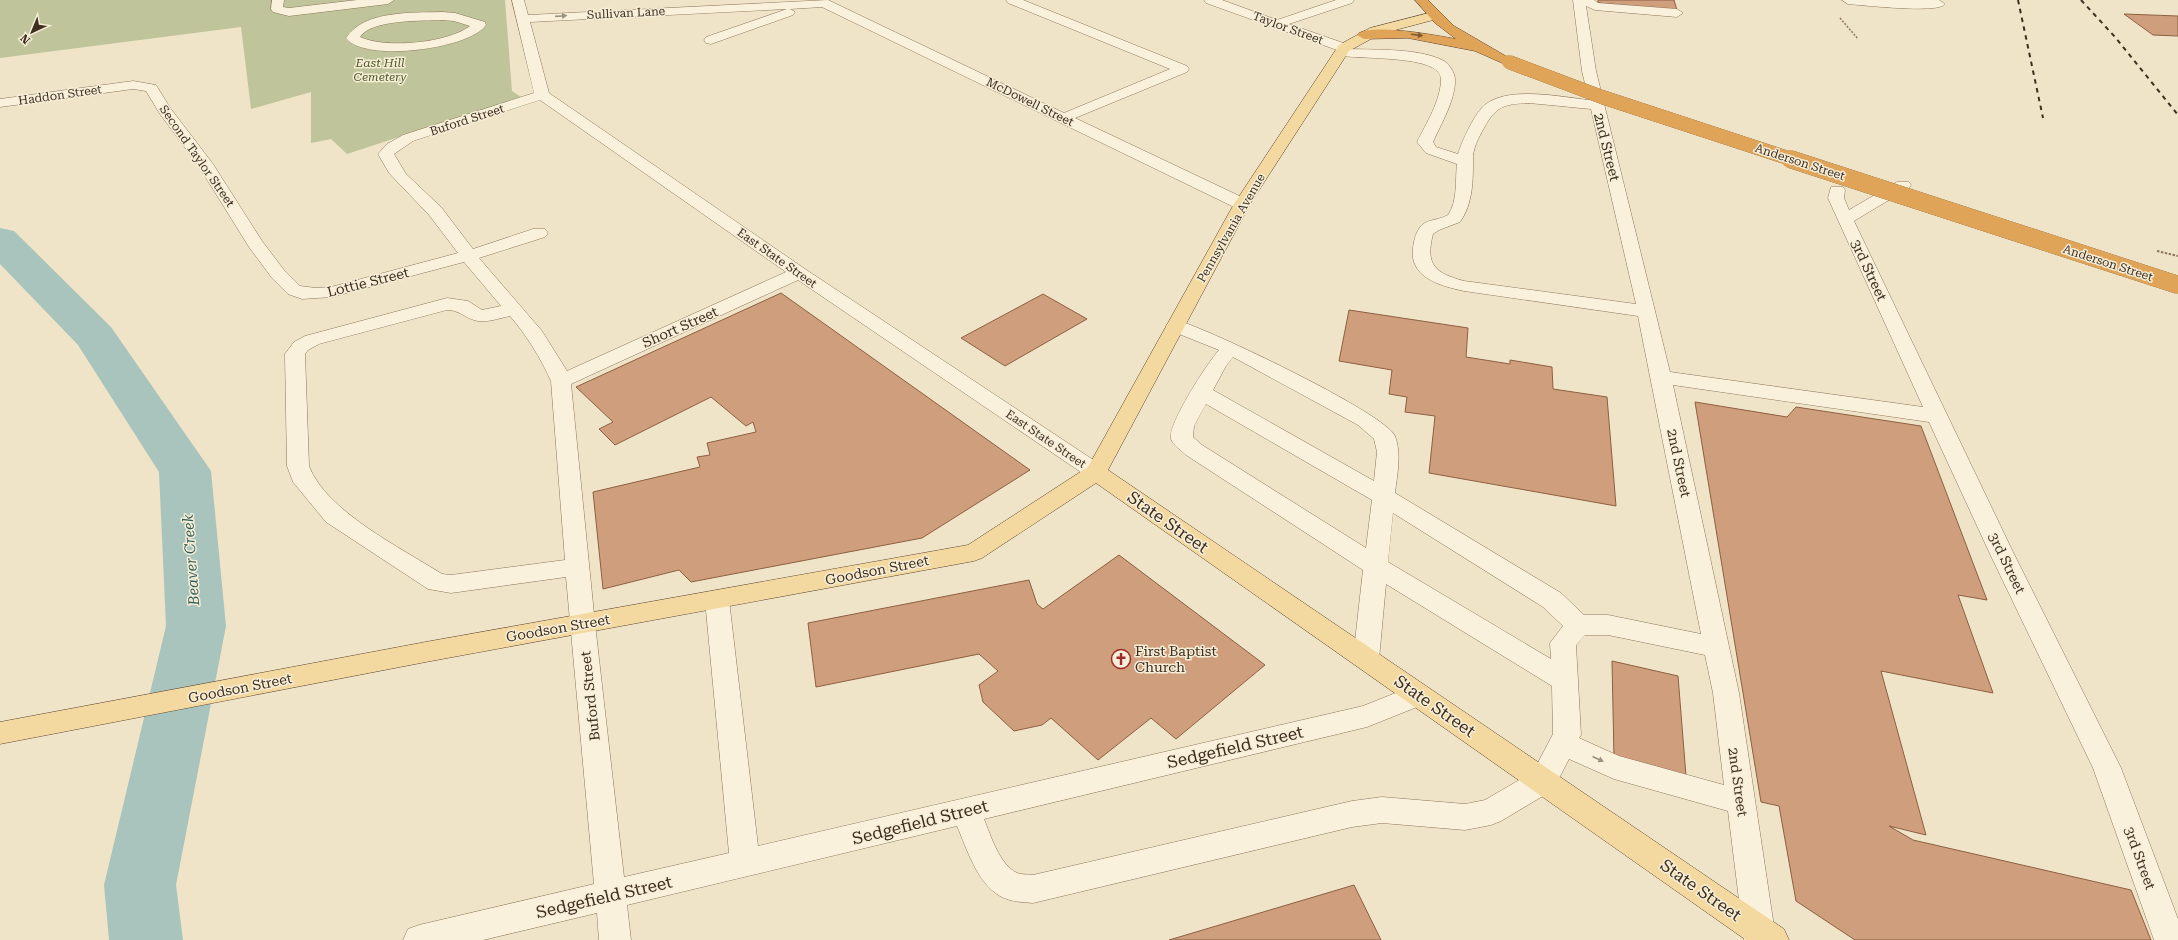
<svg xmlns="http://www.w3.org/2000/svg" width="2178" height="940" viewBox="0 0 2178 940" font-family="'Roboto Serif',serif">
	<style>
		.cemetery { fill: #bfc49a }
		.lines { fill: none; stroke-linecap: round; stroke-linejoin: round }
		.river { fill: #a9c4bc; fill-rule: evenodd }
		.building { fill: #cf9f7d; stroke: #8d5f41 }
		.minor-casing { stroke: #8d765c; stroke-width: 1 }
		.major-casing { stroke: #5b4430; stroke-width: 1 }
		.highway-casing { stroke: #5b4430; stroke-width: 1 }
		.path-far1 { stroke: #8d765c; stroke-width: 1.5; stroke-dasharray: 2 1.5; stroke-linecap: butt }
		.path { stroke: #8d765c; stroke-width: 2; stroke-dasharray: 2.5 1.5; stroke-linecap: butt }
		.minor { fill: #faf1dc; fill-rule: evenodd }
		.major { fill: #f3d9a0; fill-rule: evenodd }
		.highway { fill: #e0a458; fill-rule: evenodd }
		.rail { stroke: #3d2e20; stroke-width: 2; stroke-dasharray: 4.5 4.5; stroke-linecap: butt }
		.highway-bridge-far1-casing { stroke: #5b4430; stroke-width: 14; stroke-linecap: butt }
		.highway-bridge-casing { stroke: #5b4430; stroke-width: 18; stroke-linecap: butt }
		.highway-bridge-far1 { stroke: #e0a458; stroke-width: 14 }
		.highway-bridge { stroke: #e0a458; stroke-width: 18 }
		.oneway { fill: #9c907e }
		.oneway2 { fill: #7e5d36 }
		.labels { text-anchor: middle; stroke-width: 3; stroke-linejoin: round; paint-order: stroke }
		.far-street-label { font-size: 12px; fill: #3d2e20; stroke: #f7eed8 }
		.far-park-label { font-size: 12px; font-style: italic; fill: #4d5a26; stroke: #f7eed8 }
		.street-label { font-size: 14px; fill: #3d2e20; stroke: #f7eed8 }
		.poi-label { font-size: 14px; fill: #3d2e20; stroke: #f7eed8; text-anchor: start }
		.water-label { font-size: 15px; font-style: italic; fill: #2f5d5a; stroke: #f7eed8 }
		.near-street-label { font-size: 17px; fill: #3d2e20; stroke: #f7eed8 }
	</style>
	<rect width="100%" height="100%" fill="#f0e4c8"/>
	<polygon class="cemetery" points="0,0 505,0 512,91 521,97 347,154 331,139 311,143 311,92 251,109 241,27 0,58"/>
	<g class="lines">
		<polygon class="river" points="0,228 14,231 111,327 211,471 226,626 176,885 183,940 109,940 104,885 166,626 159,472 78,345 0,264"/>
	</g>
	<g class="building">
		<polygon points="1598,0 1674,0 1677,10 1598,3"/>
		<polygon points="2124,14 2178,16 2178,36 2153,35"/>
		<polygon points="781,293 1030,470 922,538 691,582 679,570 603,589 593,492 700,467 697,457 710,455 707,443 756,432 753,422 746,426 711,397 615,445 599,429 613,422 576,387"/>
		<polygon points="1043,294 1087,319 1005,366 961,338"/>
		<polygon points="1349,310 1468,328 1466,357 1510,364 1510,360 1552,367 1553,389 1607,397 1616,506 1429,473 1435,416 1405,412 1407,397 1389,394 1392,370 1339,361"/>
		<polygon points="1695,402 1787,417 1796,407 1921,426 1987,600 1958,595 1993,693 1881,671 1926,835 1889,826 1913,840 2131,890 2151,940 1855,940 1796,901 1779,806 1761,802"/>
		<polygon points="1119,555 1265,665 1176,739 1151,718 1098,760 1051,718 1042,725 1014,731 983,702 979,685 998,671 979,654 816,687 808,623 1029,580 1037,604 1043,609"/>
		<polygon points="1612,661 1678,676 1686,776 1614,758"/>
		<polygon points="1354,885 1381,940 1169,940"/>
	</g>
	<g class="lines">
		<defs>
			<g id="minor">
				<polygon points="272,0 284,0 283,7 289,8 357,0 394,0 388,4 289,16 273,12 271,9"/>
				<path d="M 512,0 L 524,0 L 528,15 L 828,0 L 1064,113 L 1170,69 L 1008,3 L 1006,0 L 1023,0 L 1187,66 L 1189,69 L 1187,72 L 1075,118 L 1248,200 L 1250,204 L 1248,208 L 1236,208 L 822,7 L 790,9 L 795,12 L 793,15 L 711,44 L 706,43 L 704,40 L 706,37 L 787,9 L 530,22 L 549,93 L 805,269 L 1104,467 L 1107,472 L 1104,477 L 1096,479 L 1088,477 L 798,280 L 571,384 L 595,624 L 624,877 L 729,853 L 705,600 L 708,593 L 717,591 L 726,593 L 729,600 L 758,846 L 1363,706 L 1418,684 L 1427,687 L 1431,695 L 1427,703 L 1367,727 L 984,819 C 991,836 999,864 1017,873 C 1022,875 1028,874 1033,875 L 1352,801 L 1382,797 L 1465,804 L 1485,800 L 1533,772 L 1553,734 L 1552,686 L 1386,584 L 1379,659 L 1375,666 L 1366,669 L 1357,666 L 1353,659 L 1363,570 L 1186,455 C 1182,451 1173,445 1171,439 C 1167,425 1208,362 1219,350 L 1169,330 L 1166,326 L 1169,322 L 1176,320 C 1207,328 1385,413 1395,436 C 1402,454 1397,475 1395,493 L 1561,593 L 1584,615 L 1608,615 L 1701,634 L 1638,316 L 1464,291 C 1441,286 1409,278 1413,248 C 1414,240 1416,231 1422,225 C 1429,219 1440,220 1448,215 C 1458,201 1455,180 1457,164 L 1426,153 L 1417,142 C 1426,124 1441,100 1441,79 C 1441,54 1357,60 1337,55 L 1335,52 L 1337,50 L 1206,3 L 1204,0 L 1222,0 L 1277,20 L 1336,0 L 1354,0 L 1352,3 L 1289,24 L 1349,45 L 1350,49 C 1377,50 1420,48 1444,61 C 1449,64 1455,73 1455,79 C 1456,99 1441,124 1433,142 L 1436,147 L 1458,154 C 1462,141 1475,112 1486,104 C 1510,86 1561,97 1589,100 L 1582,71 L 1573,0 L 1594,0 L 1598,3 L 1677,9 L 1683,13 L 1677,17 L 1595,10 L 1586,6 L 1596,71 L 1670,372 L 1923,407 L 1828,198 L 1831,187 L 1843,187 L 1845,190 L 1844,198 L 1849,210 L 1897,182 L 1909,182 L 1911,185 L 1909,188 L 1854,221 L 2014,554 L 2121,768 L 2178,919 L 2178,940 L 2154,940 L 2093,768 L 1990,554 L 1929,422 L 1673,385 L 1739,693 L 1776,940 L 1744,940 L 1728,811 L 1614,779 L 1569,759 L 1553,790 L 1501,821 L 1491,825 L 1465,830 L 1382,823 L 1352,827 L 1033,903 C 1021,902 1011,902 1000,896 C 977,883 967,849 957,826 L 627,905 L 631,940 L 599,940 L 597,913 L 483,940 L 403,940 L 408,929 L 419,925 L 594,884 L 566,577 L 451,593 L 428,589 L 326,522 L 293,482 L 287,466 L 285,354 L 294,342 L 305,336 L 447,298 L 468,301 L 482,310 L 501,306 L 464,262 L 332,297 L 302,299 L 288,294 L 272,278 L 249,247 L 198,165 L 160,114 L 146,91 L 133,89 L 0,107 L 0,99 L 133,81 L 156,85 L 171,109 L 213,164 L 262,241 L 284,270 L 300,286 L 316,288 L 331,287 L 458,253 L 429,215 L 389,173 L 378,154 L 387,144 L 403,135 L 534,93 ZM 540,100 L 786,272 L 567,371 L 542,331 L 479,258 L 545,237 L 548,233 L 545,229 L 533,229 L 473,249 L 441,207 L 406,174 L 394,154 L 413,141 ZM 1529,103 L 1591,109 L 1636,304 L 1464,281 C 1435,273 1425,265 1433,234 L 1439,230 L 1460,222 C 1473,204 1473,180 1473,160 C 1472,150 1479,137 1484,128 C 1496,106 1504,104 1529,103 ZM 447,310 C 459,310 464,317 474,320 C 484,324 500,318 510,316 C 527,336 540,357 551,381 L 565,560 L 451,575 L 442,574 C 401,548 326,511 309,466 L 305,354 L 308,350 L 319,344 ZM 1233,357 L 1358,425 L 1374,439 L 1377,452 L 1374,481 L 1213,390 L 1226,366 ZM 1206,404 L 1372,500 L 1366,548 L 1202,445 L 1193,437 L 1194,426 ZM 1393,513 L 1543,607 L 1563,626 L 1550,643 L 1551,659 L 1388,562 ZM 1585,635 L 1608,635 L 1705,655 L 1713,693 L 1724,785 L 1619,756 L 1579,738 L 1581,735 L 1576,645 Z"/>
				<path d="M 1842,0 L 1939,0 L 1945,4 C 1939,14 1862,5 1848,4 Z"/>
				<path d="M 442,12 L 455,13 L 485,22 L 486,25 C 470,49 364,63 346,38 C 364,10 412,13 442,12 ZM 442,20 L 454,21 L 470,26 C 448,43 386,49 360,37 C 371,19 424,21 442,20 Z"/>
			</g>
			<polygon id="major" points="1433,12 1439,16 1437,19 1380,34 1349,51 1250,204 1108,470 1784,929 1789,940 1746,940 1096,483 982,558 974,561 431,661 0,744 0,722 431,641 968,545 1088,467 1234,204 1339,45 1370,28"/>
			<path id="highway" d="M 1415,0 L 1428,0 L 1454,26 L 1516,62 L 1509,66 L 1475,51 L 1408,38 L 1364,39 L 1357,35 C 1366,22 1440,36 1456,39 L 1435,23 Z"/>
		</defs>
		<use href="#minor" class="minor-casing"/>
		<use href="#major" class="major-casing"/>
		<use href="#highway" class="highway-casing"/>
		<polyline class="path-far1" points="1840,18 1858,39"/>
		<polyline class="path" points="2157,251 2178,256"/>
		<use href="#minor" class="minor"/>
		<use href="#major" class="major"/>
		<use href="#highway" class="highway"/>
		<g class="rail">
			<polyline points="2018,0 2043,118"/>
			<polyline points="2081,0 2115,37 2178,115"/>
		</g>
		<defs>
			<polyline id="highway-bridge-far1" points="1509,62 1602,97 1794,160"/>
			<polyline id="highway-bridge" points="1790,159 2178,285"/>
		</defs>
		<use href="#highway-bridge-far1" class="highway-bridge-far1-casing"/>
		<use href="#highway-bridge" class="highway-bridge-casing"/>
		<use href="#highway-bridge-far1" class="highway-bridge-far1"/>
		<use href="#highway-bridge" class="highway-bridge"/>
	</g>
	<defs><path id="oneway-solid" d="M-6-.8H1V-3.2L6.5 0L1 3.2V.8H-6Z"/></defs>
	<g class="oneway">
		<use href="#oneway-solid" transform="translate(561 16) rotate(-4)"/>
		<use href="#oneway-solid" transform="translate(1598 759) rotate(24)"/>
	</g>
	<use class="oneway2" href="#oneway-solid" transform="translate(1417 35) rotate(7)"/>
	<defs>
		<symbol id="church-ring" viewBox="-11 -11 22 22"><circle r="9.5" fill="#f7eed8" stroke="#9e2a2b" stroke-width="1.5"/><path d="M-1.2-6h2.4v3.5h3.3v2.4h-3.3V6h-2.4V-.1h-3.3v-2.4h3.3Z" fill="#9e2a2b"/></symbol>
	</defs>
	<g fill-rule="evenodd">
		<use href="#church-ring" x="1110" y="648" width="22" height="22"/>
	</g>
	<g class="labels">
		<g class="far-street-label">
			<text transform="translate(626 13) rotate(-3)" y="4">Sullivan Lane</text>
			<text transform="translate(1288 28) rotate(20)" y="4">Taylor Street</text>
			<text transform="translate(60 95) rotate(-8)" y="4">Haddon Street</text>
			<text transform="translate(1030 102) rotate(26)" y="4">McDowell Street</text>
			<text transform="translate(467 120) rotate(-18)" y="4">Buford Street</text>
			<text transform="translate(197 156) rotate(55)" y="4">Second Taylor Street</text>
			<text transform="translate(1800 162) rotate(18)" y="4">Anderson Street</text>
			<text transform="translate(1231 228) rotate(-60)" y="4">Pennsylvania Avenue</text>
			<text transform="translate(777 258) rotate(35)" y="4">East State Street</text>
			<text transform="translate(2108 263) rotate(18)" y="4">Anderson Street</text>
			<text transform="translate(1046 439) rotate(34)" y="4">East State Street</text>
		</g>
		<g class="far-park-label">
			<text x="380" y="67">East Hill<tspan x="380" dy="14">Cemetery</tspan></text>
		</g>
		<g class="street-label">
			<text transform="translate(1607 147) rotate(76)" y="5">2nd Street</text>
			<text transform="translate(1869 270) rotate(65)" y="5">3rd Street</text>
			<text transform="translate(368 282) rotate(-14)" y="5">Lottie Street</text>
			<text transform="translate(680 327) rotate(-24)" y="5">Short Street</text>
			<text transform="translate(1679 463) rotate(78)" y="5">2nd Street</text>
			<text transform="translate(2007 563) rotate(64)" y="5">3rd Street</text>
			<text transform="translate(877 570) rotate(-11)" y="5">Goodson Street</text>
			<text transform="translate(558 628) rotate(-10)" y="5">Goodson Street</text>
			<text transform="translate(240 688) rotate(-11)" y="5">Goodson Street</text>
			<text transform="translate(590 696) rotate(-96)" y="5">Buford Street</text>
			<text transform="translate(1738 782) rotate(82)" y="5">2nd Street</text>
			<text transform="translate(2140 858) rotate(70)" y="5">3rd Street</text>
		</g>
		<g class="poi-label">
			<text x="1135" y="656">First Baptist<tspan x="1135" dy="16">Church</tspan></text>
		</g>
		<g class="water-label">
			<text transform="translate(191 560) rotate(-94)" y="5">Beaver Creek</text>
		</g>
		<g class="near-street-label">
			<text transform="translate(1168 522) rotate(35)" y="6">State Street</text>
			<text transform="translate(1435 706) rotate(35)" y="6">State Street</text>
			<text transform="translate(1235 747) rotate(-13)" y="6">Sedgefield Street</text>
			<text transform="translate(920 822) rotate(-14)" y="6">Sedgefield Street</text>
			<text transform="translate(1701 890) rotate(35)" y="6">State Street</text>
			<text transform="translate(604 897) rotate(-13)" y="6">Sedgefield Street</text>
		</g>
	</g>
	<g transform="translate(32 32) rotate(224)" stroke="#f7eed8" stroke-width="3" paint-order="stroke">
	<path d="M0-3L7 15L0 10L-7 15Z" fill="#3d2e20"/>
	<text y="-6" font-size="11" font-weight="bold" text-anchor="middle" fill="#3d2e20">N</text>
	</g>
</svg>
